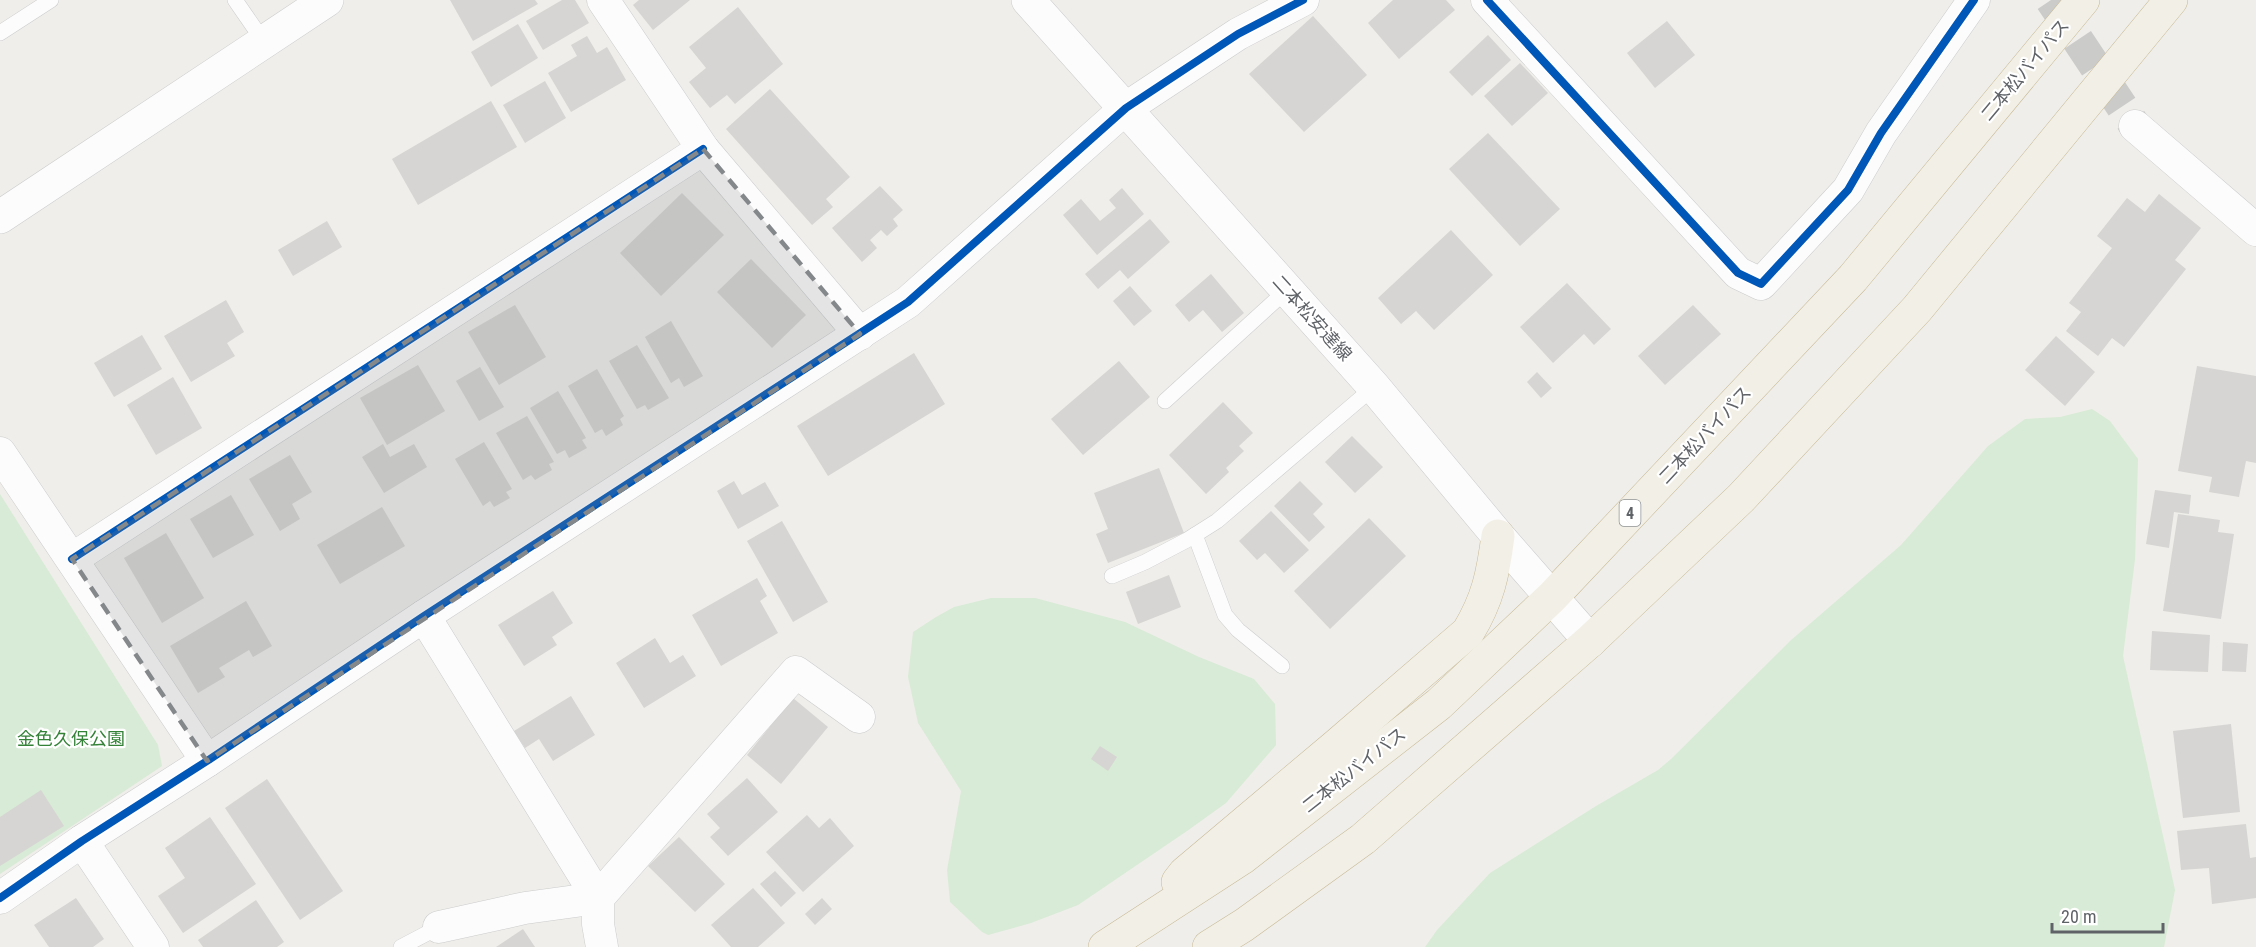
<svg xmlns="http://www.w3.org/2000/svg" width="2256" height="947" viewBox="0 0 2256 947" font-family="'Roboto Condensed','Noto Sans JP',sans-serif">
	<style>
		.green { fill: #d8ebd6 }
		.building { fill: #d6d5d3 }
		.lines { fill: none; stroke-linecap: round; stroke-linejoin: round }
		.minor-tunnel { stroke: #cbcbca; stroke-width: 32; stroke-dasharray: 32 16; stroke-linecap: butt }
		.service-casing { stroke: #cbcccc; stroke-width: 16 }
		.minor-casing { stroke: #cbcccc; stroke-width: 33 }
		.tertiary-casing { stroke: #cbcccc; stroke-width: 34 }
		.secondary-casing { stroke: #cacacb; stroke-width: 34 }
		.trunk-casing { stroke: #c8b996; stroke-width: 34 }
		.service { stroke: #fdfcfc; stroke-width: 15 }
		.minor { stroke: #fdfcfc; stroke-width: 32 }
		.tertiary { stroke: #fdfcfc; stroke-width: 33 }
		.secondary { stroke: #fdfcfc; stroke-width: 33 }
		.trunk { stroke: #f2f0e6; stroke-width: 33 }
		.cycleway-casing { stroke: #fff; stroke-width: 11 }
		.cycleway { stroke: #0057b8; stroke-width: 8 }
		.marked { fill: #84888a; fill-opacity: 0.2; stroke: #84888a; stroke-width: 4.5; stroke-dasharray: 12 8; stroke-linejoin: round }
		.labels { text-anchor: middle; stroke-width: 4.5; stroke-linejoin: round; paint-order: stroke }
		.shield { fill: #fff; stroke: #8f9295; stroke-width: 1.5 }
		.shield-label { font-size: 16px; font-weight: bold; fill: #5f6368 }
		.street-label { font-size: 18px; fill: #5f6368; stroke: #fff }
		.park-label { font-size: 18px; fill: #348238; stroke: #fff }
	</style>
	<rect width="100%" height="100%" fill="#efeeea"/>
	<g class="green">
		<polygon points="2092,409 2110,421 2138,459 2135,559 2123,656 2175,890 2164,947 1425,947 1437,930 1490,873 1596,806 1658,770 1671,759 1790,641 1901,545 1988,446 2025,419 2060,417"/>
		<polygon points="0,494 158,745 162,766 0,874"/>
		<polygon points="991,598 1035,598 1125,622 1199,657 1254,679 1275,704 1276,745 1226,803 1187,831 1078,905 1031,923 988,935 982,932 950,902 947,870 961,791 918,723 908,677 913,632 936,617 954,607"/>
	</g>
	<g class="building">
		<polygon points="450,0 535,0 538,4 473,41"/>
		<polygon points="562,0 575,0 589,23 543,50 526,21"/>
		<polygon points="639,0 690,0 653,30 633,5"/>
		<polygon points="1393,0 1446,0 1455,10 1399,59 1368,23"/>
		<polygon points="738,7 783,64 735,104 727,95 710,108 689,82 706,68 689,47"/>
		<polygon points="1313,16 1367,75 1304,132 1249,74"/>
		<polygon points="1667,21 1695,55 1655,88 1627,53"/>
		<polygon points="518,24 538,58 491,87 471,52"/>
		<polygon points="1488,35 1511,60 1472,96 1449,72"/>
		<polygon points="587,36 597,53 607,47 626,80 571,112 548,73 577,56 571,45"/>
		<polygon points="1520,63 1548,93 1512,126 1484,96"/>
		<polygon points="545,81 566,118 525,143 503,105"/>
		<polygon points="770,89 850,177 826,199 833,207 812,225 726,129"/>
		<polygon points="491,101 517,147 418,205 392,159"/>
		<polygon points="1488,133 1560,209 1520,246 1449,169"/>
		<polygon points="880,186 903,210 893,219 898,226 887,236 881,230 870,240 877,248 862,262 832,228"/>
		<polygon points="1122,188 1144,214 1097,255 1063,215 1081,199 1100,221 1116,208 1109,200"/>
		<polygon points="682,193 724,235 661,296 620,253"/>
		<polygon points="2159,194 2201,228 2175,260 2186,269 2124,347 2112,338 2098,356 2066,331 2081,312 2069,303 2112,248 2097,236 2127,198 2145,212"/>
		<polygon points="1150,219 1170,242 1128,279 1120,270 1098,289 1085,274"/>
		<polygon points="327,221 342,247 293,276 278,250"/>
		<polygon points="1451,230 1493,275 1434,330 1416,311 1401,324 1378,298"/>
		<polygon points="751,259 806,315 772,348 717,292"/>
		<polygon points="1211,274 1244,313 1222,332 1203,310 1189,322 1175,305"/>
		<polygon points="1567,283 1611,329 1594,345 1584,334 1553,363 1520,327"/>
		<polygon points="1130,286 1152,311 1134,326 1113,301"/>
		<polygon points="226,300 244,332 227,343 235,356 191,382 164,336"/>
		<polygon points="515,305 546,357 499,385 468,332"/>
		<polygon points="1693,305 1721,334 1665,385 1638,356"/>
		<polygon points="671,321 703,376 684,387 679,378 671,383 645,337"/>
		<polygon points="142,335 162,369 114,397 94,363"/>
		<polygon points="2056,336 2095,372 2065,406 2025,370"/>
		<polygon points="637,345 669,398 648,410 645,405 637,409 609,361"/>
		<polygon points="914,353 945,404 828,476 797,426"/>
		<polygon points="1119,361 1150,397 1083,455 1051,419"/>
		<polygon points="418,365 445,411 387,445 360,398"/>
		<polygon points="2197,366 2256,376 2256,463 2246,461 2239,497 2209,492 2212,477 2178,471"/>
		<polygon points="480,367 504,407 479,421 456,381"/>
		<polygon points="597,369 624,416 620,419 623,425 606,436 602,429 595,433 568,386"/>
		<polygon points="1537,372 1552,388 1541,398 1527,382"/>
		<polygon points="173,377 202,428 156,455 127,405"/>
		<polygon points="558,391 586,438 582,440 587,448 569,458 565,450 557,454 530,408"/>
		<polygon points="1223,402 1253,433 1239,446 1244,451 1226,468 1229,472 1206,494 1169,455"/>
		<polygon points="527,416 554,462 549,464 552,470 535,480 531,475 523,480 496,433"/>
		<polygon points="1352,436 1383,467 1355,493 1325,462"/>
		<polygon points="484,442 512,489 506,492 510,498 494,507 490,501 483,506 455,459"/>
		<polygon points="383,444 390,457 414,444 427,467 384,493 362,457"/>
		<polygon points="290,455 312,492 292,504 300,519 280,531 249,479"/>
		<polygon points="1159,468 1184,533 1108,563 1096,534 1108,529 1094,493"/>
		<polygon points="734,481 742,495 765,482 779,506 738,529 717,491"/>
		<polygon points="1300,481 1323,504 1313,514 1325,527 1309,542 1274,506"/>
		<polygon points="2155,490 2191,495 2189,514 2174,512 2169,548 2146,544"/>
		<polygon points="231,495 254,535 213,558 190,519"/>
		<polygon points="382,507 405,546 340,584 317,545"/>
		<polygon points="1271,511 1309,550 1284,573 1265,553 1257,560 1239,541"/>
		<polygon points="2178,514 2220,520 2218,532 2234,534 2221,619 2163,611"/>
		<polygon points="1369,518 1406,556 1330,629 1294,591"/>
		<polygon points="782,521 828,602 793,622 747,541"/>
		<polygon points="166,533 204,598 162,623 124,558"/>
		<polygon points="1169,575 1181,607 1138,624 1126,592"/>
		<polygon points="757,578 767,596 760,601 778,633 721,666 692,615"/>
		<polygon points="553,591 573,623 552,637 557,645 524,666 498,625"/>
		<polygon points="246,601 272,646 253,657 249,650 219,668 225,677 198,693 170,646"/>
		<polygon points="2152,631 2210,635 2208,672 2150,670"/>
		<polygon points="655,638 670,663 683,655 696,676 644,708 616,663"/>
		<polygon points="2223,642 2248,644 2246,672 2222,671"/>
		<polygon points="571,696 595,735 553,761 539,739 525,748 514,731"/>
		<polygon points="793,698 828,727 781,784 747,755"/>
		<polygon points="2231,724 2240,812 2183,818 2173,731"/>
		<polygon points="1100,746 1117,757 1108,771 1091,759"/>
		<polygon points="747,778 778,812 728,856 710,837 720,828 707,814"/>
		<polygon points="267,779 343,891 300,920 225,808"/>
		<polygon points="41,790 64,826 0,866 0,817"/>
		<polygon points="807,815 819,828 830,818 854,846 803,892 766,852"/>
		<polygon points="210,817 256,884 183,933 158,896 185,878 165,848"/>
		<polygon points="2246,824 2250,858 2256,857 2256,898 2212,904 2209,868 2181,870 2177,831"/>
		<polygon points="679,837 725,884 695,912 648,866"/>
		<polygon points="775,871 796,893 781,907 760,884"/>
		<polygon points="753,888 785,923 758,947 731,947 711,925"/>
		<polygon points="76,898 104,939 93,947 49,947 34,925"/>
		<polygon points="822,898 832,909 815,925 805,914"/>
		<polygon points="256,900 284,942 277,947 203,947 198,940"/>
		<polygon points="523,929 535,947 496,947"/>
	</g>
	<g class="lines">
		<polyline class="minor-tunnel" points="2051,0 2135,126"/>
		<defs>
			<g id="service">
				<polyline points="235,0 264,42"/>
				<polyline points="0,33 51,0"/>
				<polyline points="1165,401 1287,290"/>
				<polyline points="1195,535 1225,615 1238,630 1282,666"/>
				<polyline points="1112,576 1145,562 1187,540 1217,521 1374,387"/>
				<polyline points="401,947 439,927"/>
			</g>
			<g id="minor">
				<polyline points="603,0 703,149 860,334"/>
				<polyline points="1487,0 1738,273 1761,284 1848,190 1881,133 1974,0"/>
				<polyline points="2135,126 2256,230"/>
				<polyline points="0,453 207,761"/>
				<polyline points="72,559 703,149"/>
				<polyline points="424,616 598,898 525,908 439,927"/>
				<polyline points="82,841 153,947"/>
				<polyline points="0,898 82,841 207,761 424,616 908,302 1126,108 1238,34 1303,0"/>
				<polyline points="602,947 598,924 598,898 796,672 859,717"/>
			</g>
			<polyline id="tertiary" points="0,217 327,0"/>
			<polyline id="secondary" points="1028,0 1374,387 1498,536 1590,641"/>
			<g id="trunk">
				<path d="M 1178,882 L 1185,873 L 1337,745 L 1468,632 C 1488,599 1493,574 1498,536"/>
				<polyline points="1105,947 1242,858 1439,704 1552,597 1853,278 2083,0"/>
				<polyline points="1209,947 1244,925 1363,839 1590,641 1741,498 1917,309 2171,0"/>
			</g>
		</defs>
		<use href="#service" class="service-casing"/>
		<use href="#minor" class="minor-casing"/>
		<use href="#tertiary" class="tertiary-casing"/>
		<use href="#secondary" class="secondary-casing"/>
		<use href="#trunk" class="trunk-casing"/>
		<use href="#service" class="service"/>
		<use href="#minor" class="minor"/>
		<use href="#tertiary" class="tertiary"/>
		<use href="#secondary" class="secondary"/>
		<use href="#trunk" class="trunk"/>
		<defs>
			<g id="cycleway">
				<polyline points="1487,0 1738,273 1761,284 1848,190 1881,133 1974,0"/>
				<polyline points="72,559 703,149"/>
				<polyline points="0,898 82,841 207,761 424,616 908,302 1126,108 1238,34 1303,0"/>
			</g>
		</defs>
		<use href="#cycleway" class="cycleway-casing"/>
		<use href="#cycleway" class="cycleway"/>
	</g>
	<path class="marked" d="M 703,149 L 860,334 L 207,761 L 72,559 Z"/>
	<g class="labels">
		<rect class="shield" x="1619.5" y="500" width="21" height="26" rx="4.5"/>
		<g class="shield-label">
			<text x="1630" y="519">4</text>
		</g>
		<g class="street-label">
			<text transform="translate(2025 70) rotate(-50)" y="6">二本松バイパス</text>
			<text transform="translate(1312 318) rotate(48)" y="6">二本松安達線</text>
			<text transform="translate(1705 435) rotate(-47)" y="6">二本松バイパス</text>
			<text transform="translate(1354 770) rotate(-38)" y="6">二本松バイパス</text>
		</g>
		<g class="park-label">
			<text x="71" y="745">金色久保公園</text>
		</g>
	</g>
	<path d="M2052 923v9h111v-9" fill="none" stroke="#5f6368" stroke-width="3"/>
	<text x="2061" y="923" font-size="18" fill="#5f6368" stroke="#ffffff" stroke-width="4.5" paint-order="stroke">20 m</text>
</svg>
